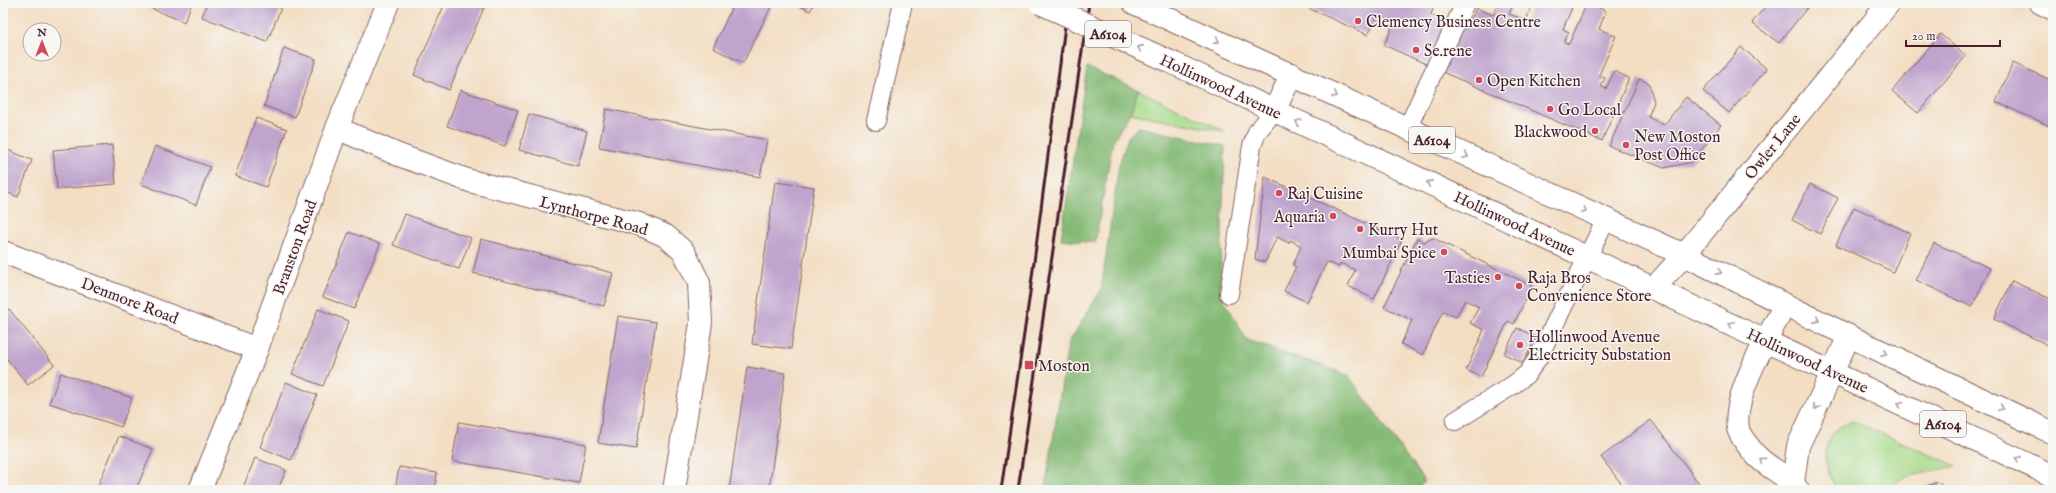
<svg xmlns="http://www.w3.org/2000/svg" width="2056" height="493" viewBox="0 0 2056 493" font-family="'IM FELL English',serif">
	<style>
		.green { fill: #a6da89; stroke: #787c5a }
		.forest { fill: #84ba75; stroke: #676c50 }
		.building { fill: #bfa4cd }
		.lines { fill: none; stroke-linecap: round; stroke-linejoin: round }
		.lane-casing { stroke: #856260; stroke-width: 20 }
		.street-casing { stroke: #856260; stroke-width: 24 }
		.secondary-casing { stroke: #856260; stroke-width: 24 }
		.primary-casing { stroke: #856260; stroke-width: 24 }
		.lane { stroke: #fff; stroke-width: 18 }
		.street { stroke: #fff; stroke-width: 22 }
		.secondary { stroke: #fff; stroke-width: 22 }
		.primary { stroke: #fff; stroke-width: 22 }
		.rail { stroke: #4a1f2b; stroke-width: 3 }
		.primary-bridge-casing { stroke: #856260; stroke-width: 24; stroke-linecap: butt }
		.primary-bridge { stroke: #fff; stroke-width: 22 }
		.oneway { stroke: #ae9aa0 }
		.poi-dot { fill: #d1495b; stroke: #f6f6f2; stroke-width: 1.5 }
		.labels { text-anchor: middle; stroke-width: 3; stroke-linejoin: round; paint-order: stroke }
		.shield { fill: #f6f6f2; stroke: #7e6067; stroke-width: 1 }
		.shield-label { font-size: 15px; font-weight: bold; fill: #4a1f2b }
		.poi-label { font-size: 16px; fill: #4a1f2b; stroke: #f6f6f2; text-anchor: start }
		.street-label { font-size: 16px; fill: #4a1f2b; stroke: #f6f6f2 }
	</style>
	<rect width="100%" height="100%" fill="#f6f6f2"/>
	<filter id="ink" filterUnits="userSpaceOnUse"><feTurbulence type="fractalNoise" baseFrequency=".025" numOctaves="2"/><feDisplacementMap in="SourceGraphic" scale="8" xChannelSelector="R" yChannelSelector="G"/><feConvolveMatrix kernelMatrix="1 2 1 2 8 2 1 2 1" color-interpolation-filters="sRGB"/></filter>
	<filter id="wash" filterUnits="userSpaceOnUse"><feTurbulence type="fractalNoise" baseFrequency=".012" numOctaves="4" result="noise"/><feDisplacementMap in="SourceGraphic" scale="16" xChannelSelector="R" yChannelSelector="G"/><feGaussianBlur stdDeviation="0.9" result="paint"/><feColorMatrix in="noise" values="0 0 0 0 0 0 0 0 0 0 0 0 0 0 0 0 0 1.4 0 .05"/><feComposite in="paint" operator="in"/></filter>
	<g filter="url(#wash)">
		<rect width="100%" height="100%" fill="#f3dec3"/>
		<g class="green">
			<polygon points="1138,90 1227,132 1130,113"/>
			<path d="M 1853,421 L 1956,466 L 1902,478 L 1889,490 L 1838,490 C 1820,466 1819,430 1853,421 Z"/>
		</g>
		<g class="forest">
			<polygon points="1087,67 1138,90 1130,113 1113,141 1095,243 1061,239"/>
			<polygon points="1139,127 1225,146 1220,293 1247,340 1348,375 1425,482 1413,490 1045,490 1068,344 1101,290 1119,165 1128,137"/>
		</g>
		<g id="blocks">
			<g class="building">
				<polygon points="138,3 192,3 184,22"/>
				<polygon points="207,3 269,3 281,8 267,42 202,17"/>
				<polygon points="445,3 486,3 449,90 414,75"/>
				<polygon points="734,3 773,3 743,63 713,48"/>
				<polygon points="793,3 814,3 810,11"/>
				<polygon points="1297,3 1435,3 1431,15 1448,22 1428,65 1384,45 1392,28 1375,19 1368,35"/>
				<polygon points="1499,3 1514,3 1509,14 1522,19 1518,28 1522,30 1533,3 1561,3 1572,8 1563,29 1569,32 1564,42 1569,44 1587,3 1606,11 1599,29 1616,36 1599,75 1605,78 1601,86 1606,89 1614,71 1629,78 1602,141 1440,71 1460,26 1467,29 1476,8 1493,15"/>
				<polygon points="1768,3 1811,3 1779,43 1752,23"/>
				<polygon points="1940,34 1966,56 1918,113 1892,91"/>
				<polygon points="1741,47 1767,69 1729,113 1703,91"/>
				<polygon points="284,48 316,59 295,117 264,106"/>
				<polygon points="2013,63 2053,81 2052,127 1996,102"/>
				<polygon points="1639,79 1649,83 1654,102 1648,117 1664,125 1686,97 1721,125 1692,162 1664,168 1609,146"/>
				<polygon points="460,90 518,110 505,146 447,126"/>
				<polygon points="606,109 767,140 760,177 599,147"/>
				<polygon points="529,114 587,131 578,166 519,150"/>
				<polygon points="256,118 287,129 266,187 235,176"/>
				<polygon points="112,145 116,184 57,189 53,150"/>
				<polygon points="155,146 210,167 196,205 141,184"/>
				<polygon points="3,148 32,160 18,197 3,191"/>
				<polygon points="1265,177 1402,240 1374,299 1348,286 1355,270 1341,263 1339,267 1327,262 1307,302 1284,291 1296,267 1293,265 1301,246 1290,240 1289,243 1277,237 1265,262 1255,259"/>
				<polygon points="775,182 814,187 791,349 752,344"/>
				<polygon points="1810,184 1838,198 1820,234 1792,220"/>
				<polygon points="1854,207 1910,233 1893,272 1836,245"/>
				<polygon points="405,214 471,238 459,269 393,245"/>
				<polygon points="349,232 380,244 354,309 323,297"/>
				<polygon points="1417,238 1424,242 1433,238 1532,286 1514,324 1508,321 1481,377 1466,370 1484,330 1470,323 1479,307 1465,300 1456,317 1443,311 1423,355 1401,344 1412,320 1384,307"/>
				<polygon points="481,239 613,273 604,306 473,273"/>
				<polygon points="1934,243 1990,268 1972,307 1916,280"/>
				<polygon points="2012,281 2053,300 2053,339 2050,346 1994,319"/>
				<polygon points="9,309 54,365 28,385 3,354 3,313"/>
				<polygon points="318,309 349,321 323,386 292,374"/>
				<polygon points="618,316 656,322 636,449 598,443"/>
				<polygon points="1517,328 1536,337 1523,363 1504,354"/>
				<polygon points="747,367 785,373 769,490 729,490"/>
				<polygon points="61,373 132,398 121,427 49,403"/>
				<polygon points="286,382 317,395 291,460 260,447"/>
				<polygon points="1651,420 1704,490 1626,490 1601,457"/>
				<polygon points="459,422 586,444 579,483 452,461"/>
				<polygon points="119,436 153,449 136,490 96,490"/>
				<polygon points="255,458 286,470 278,490 242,490"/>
				<polygon points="399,467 437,473 435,490 395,490"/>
				<polygon points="1939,482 1945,490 1913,490"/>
			</g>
		</g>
	</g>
	<g filter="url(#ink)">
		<use href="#blocks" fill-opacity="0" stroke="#856260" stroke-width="1"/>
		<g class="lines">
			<defs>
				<g id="lane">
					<polyline points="876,121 903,3"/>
					<polyline points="1407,129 1465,3"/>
					<polyline points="1229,294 1252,146 1257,132 1274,111"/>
					<polyline points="1455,421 1513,385 1527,374 1538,358 1606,219"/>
				</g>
				<g id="street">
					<polyline points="2041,3 2053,9"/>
					<polyline points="337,128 396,154 470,181 639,224 666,236 684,252 699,283 701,323 674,490"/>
					<polyline points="3,252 257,349"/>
					<polyline points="200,490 257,349 337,128 388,3"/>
				</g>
				<g id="secondary">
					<polyline points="1654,288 1684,255 1889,3"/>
					<path d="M 1785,305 C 1769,335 1732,395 1738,428 C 1739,435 1749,447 1754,453 C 1766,468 1787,474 1798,490"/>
					<polyline points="1793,483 1798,446 1849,336"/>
				</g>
				<g id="primary">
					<polyline points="1134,3 1684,255 1849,336 2053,433"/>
					<polyline points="1175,64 2053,476"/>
					<polyline points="1274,111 1292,74"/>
				</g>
			</defs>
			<use href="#lane" class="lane-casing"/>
			<use href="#street" class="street-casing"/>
			<use href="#secondary" class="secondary-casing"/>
			<use href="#primary" class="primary-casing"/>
			<use href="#lane" class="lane"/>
			<use href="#street" class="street"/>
			<use href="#secondary" class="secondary"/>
			<use href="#primary" class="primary"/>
			<g class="rail">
				<polyline points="1001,490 1029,300 1068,3"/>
				<polyline points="1018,490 1089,3"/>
			</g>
			<defs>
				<polyline id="primary-bridge" points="1040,3 1175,64"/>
			</defs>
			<use href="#primary-bridge" class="primary-bridge-casing"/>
			<use href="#primary-bridge" class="primary-bridge"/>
		</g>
		<defs><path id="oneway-chevron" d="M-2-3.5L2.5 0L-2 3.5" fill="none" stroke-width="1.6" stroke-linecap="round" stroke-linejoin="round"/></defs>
		<g class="oneway">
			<use href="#oneway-chevron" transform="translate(1217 41) rotate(24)"/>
			<use href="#oneway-chevron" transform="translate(1140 48) rotate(-156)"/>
			<use href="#oneway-chevron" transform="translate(1335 95) rotate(25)"/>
			<use href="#oneway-chevron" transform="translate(1298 122) rotate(-155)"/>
			<use href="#oneway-chevron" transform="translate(1466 156) rotate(25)"/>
			<use href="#oneway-chevron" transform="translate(1429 183) rotate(-155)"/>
			<use href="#oneway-chevron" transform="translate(1584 210) rotate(24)"/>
			<use href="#oneway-chevron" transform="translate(1719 272) rotate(26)"/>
			<use href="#oneway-chevron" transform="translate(1817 320) rotate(26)"/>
			<use href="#oneway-chevron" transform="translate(1731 324) rotate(-155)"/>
			<use href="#oneway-chevron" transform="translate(1884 353) rotate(25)"/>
			<use href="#oneway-chevron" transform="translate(1900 404) rotate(-155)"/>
			<use href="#oneway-chevron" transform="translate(1816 407) rotate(116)"/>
			<use href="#oneway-chevron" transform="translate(2001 408) rotate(25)"/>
			<use href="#oneway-chevron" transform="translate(2018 459) rotate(-155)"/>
			<use href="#oneway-chevron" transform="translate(1762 460) rotate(-143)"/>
		</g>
	</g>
	<g class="poi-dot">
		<circle cx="1358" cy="21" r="4"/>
		<circle cx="1416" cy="50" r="4"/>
		<circle cx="1479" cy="80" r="4"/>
		<circle cx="1550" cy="109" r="4"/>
		<circle cx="1595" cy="131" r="4"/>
		<circle cx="1626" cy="145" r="4"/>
		<circle cx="1279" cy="193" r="4"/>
		<circle cx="1333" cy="216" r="4"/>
		<circle cx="1360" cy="229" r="4"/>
		<circle cx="1444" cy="252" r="4"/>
		<circle cx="1498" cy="277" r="4"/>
		<circle cx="1519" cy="286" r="4"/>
		<circle cx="1520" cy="345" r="4"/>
		<rect x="1024" y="360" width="10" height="10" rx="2"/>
	</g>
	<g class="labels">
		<g class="shield">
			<rect x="1085" y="21" width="46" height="26" rx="3"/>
			<rect x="1409" y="127" width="46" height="26" rx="3"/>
			<rect x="1920" y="411" width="46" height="26" rx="3"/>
		</g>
		<g class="shield-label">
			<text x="1108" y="39">A6104</text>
			<text x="1432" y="145">A6104</text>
			<text x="1943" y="429">A6104</text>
		</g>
		<g class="poi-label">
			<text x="1366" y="27">Clemency Business Centre</text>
			<text x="1424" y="56">Se.rene</text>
			<text x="1487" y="86">Open Kitchen</text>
			<text x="1558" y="115">Go Local</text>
			<text x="1587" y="137" text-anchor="end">Blackwood</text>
			<text x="1634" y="142">New Moston<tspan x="1634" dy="18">Post Office</tspan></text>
			<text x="1287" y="199">Raj Cuisine</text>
			<text x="1325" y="222" text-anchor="end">Aquaria</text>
			<text x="1368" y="235">Kurry Hut</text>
			<text x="1436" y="258" text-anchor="end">Mumbai Spice</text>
			<text x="1490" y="283" text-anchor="end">Tasties</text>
			<text x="1527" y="283">Raja Bros<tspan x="1527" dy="18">Convenience Store</tspan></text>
			<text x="1528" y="342">Hollinwood Avenue<tspan x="1528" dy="18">Electricity Substation</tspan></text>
			<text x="1038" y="371">Moston</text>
		</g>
		<g class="street-label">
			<text transform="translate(1221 86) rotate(25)" y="6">Hollinwood Avenue</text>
			<text transform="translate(1772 146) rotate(-51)" y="6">Owler Lane</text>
			<text transform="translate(594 215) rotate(15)" y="6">Lynthorpe Road</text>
			<text transform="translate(1515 223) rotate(25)" y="6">Hollinwood Avenue</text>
			<text transform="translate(294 247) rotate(-70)" y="6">Branston Road</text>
			<text transform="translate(130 300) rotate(21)" y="6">Denmore Road</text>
			<text transform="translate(1808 360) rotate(25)" y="6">Hollinwood Avenue</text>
		</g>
	</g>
	<rect width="2056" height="493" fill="none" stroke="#f6f6f2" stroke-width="16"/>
	<g transform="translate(42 42)"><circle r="19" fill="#f6f6f2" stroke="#b1a0a2"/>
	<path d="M0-3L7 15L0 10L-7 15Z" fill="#d1495b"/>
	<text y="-6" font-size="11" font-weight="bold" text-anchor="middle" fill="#4a1f2b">N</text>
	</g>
	<path d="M1906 40v6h94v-6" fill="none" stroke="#4a1f2b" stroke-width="2"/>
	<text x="1912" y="40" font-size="12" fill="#4a1f2b" stroke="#f6f6f2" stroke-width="3" paint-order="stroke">20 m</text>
</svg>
